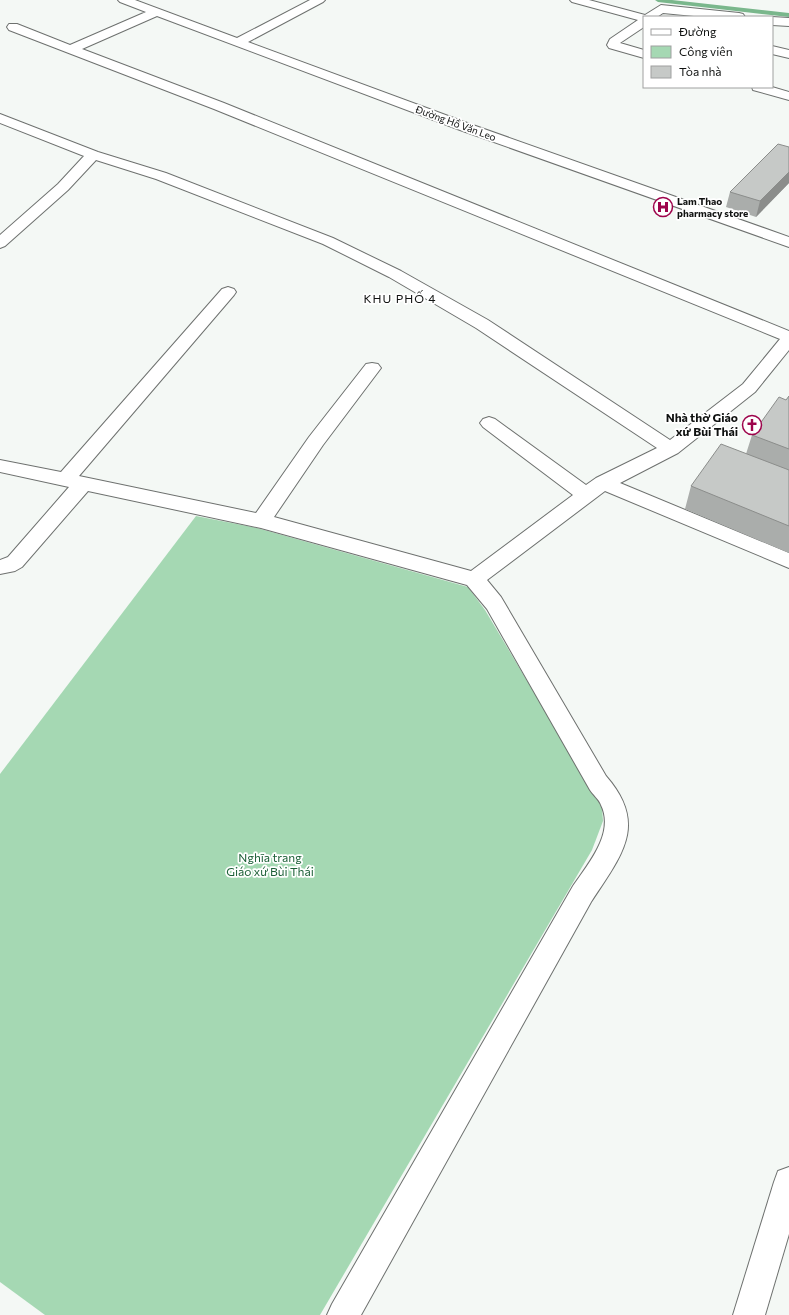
<svg xmlns="http://www.w3.org/2000/svg" width="789" height="1315" viewBox="0 0 789 1315" font-family="Commissioner,sans-serif">
	<style>
		.green { fill: #a5d8b3 }
		.lines { fill: none; stroke-linecap: round; stroke-linejoin: round }
		.stream { fill: #7ab78c; fill-rule: evenodd }
		.minor-casing { stroke: #6e716f; stroke-width: 2 }
		.minor { fill: #fff; fill-rule: evenodd }
		.wall { fill: #aaadab }
		.shaded-wall { fill: #8b8d8b }
		.building { fill: #c6c9c7; stroke: #8b8d8b }
		.labels { text-anchor: middle; stroke-width: 3.5; stroke-linejoin: round; paint-order: stroke }
		.far-street-label { font-size: 10px; fill: #101211; stroke: #fff }
		.far-poi-label { font-size: 10px; font-weight: bold; fill: #101211; stroke: #fff; text-anchor: start }
		.far-quarter-label { font-size: 12px; letter-spacing: 1px; fill: #101211; stroke: #fff }
		.poi-label { font-size: 12px; font-weight: bold; fill: #101211; stroke: #fff; text-anchor: end }
		.park-label { font-size: 12px; fill: #1d6038; stroke: #fff }
	</style>
	<rect width="100%" height="100%" fill="#f4f8f5"/>
	<polygon class="green" points="196,516 257,528 468,587 485,610 602,807 603,821 592,850 320,1315 45,1315 0,1282 0,774"/>
	<g class="lines">
		<polygon class="stream" points="655,0 672,0 789,13 789,17 658,2"/>
		<defs>
			<g id="minor">
				<path d="M 118,0 L 135,0 L 237,38 L 310,0 L 325,0 L 323,2 L 248,42 L 470,124 L 789,237 L 789,247 L 460,130 L 157,16 L 82,49 L 224,103 L 789,331 L 789,350 L 755,392 L 678,453 L 620,483 L 789,553 L 789,568 L 605,491 L 487,580 L 501,597 L 606,776 C 649,825 621,856 591,902 L 361,1315 L 327,1315 L 332,1304 L 573,886 C 588,864 615,833 601,805 C 599,799 593,795 590,790 L 487,609 L 467,585 L 261,528 L 88,491 L 22,567 L 15,571 L 0,574 L 0,560 L 8,557 L 69,487 L 0,472 L 0,460 L 61,472 L 222,289 L 228,287 L 234,289 L 236,292 L 234,295 L 79,476 L 256,513 L 309,437 L 366,364 L 372,363 L 378,364 L 381,368 L 323,445 L 274,517 L 471,571 L 573,495 L 483,427 L 480,423 L 483,419 L 489,417 L 495,419 L 586,485 L 596,478 L 657,448 L 476,328 L 389,277 L 323,244 L 156,179 L 96,160 L 68,190 L 5,246 L 0,248 L 0,235 L 58,184 L 84,156 L 0,123 L 0,114 L 98,152 L 166,173 L 333,238 L 401,271 L 488,320 L 670,440 L 743,384 L 780,339 L 214,109 L 9,30 L 7,27 L 9,24 L 17,24 L 70,45 L 146,12 L 120,2 Z"/>
				<polygon points="570,0 589,0 645,15 661,5 739,13 743,14 745,17 704,17 663,13 657,17 644,17 644,27 620,43 644,50 644,58 609,48 607,45 610,39 638,20 572,2"/>
				<polygon points="772,17 789,18 789,26 772,25"/>
				<polygon points="772,46 789,50 789,58 772,54"/>
				<polygon points="752,87 772,87 789,92 789,100 753,90"/>
				<polygon points="789,1167 789,1234 765,1315 733,1315 774,1182 778,1171"/>
			</g>
		</defs>
		<use href="#minor" class="minor-casing"/>
		<use href="#minor" class="minor"/>
	</g>
	<g class="wall">
		<polygon points="789,147 789,183 756,217 726,207 730,192"/>
		<polygon points="789,396 789,553 685,509 691,486 746,454 752,435 786,400"/>
	</g>
	<polygon class="shaded-wall" points="789,172 789,183 756,217 760,201"/>
	<g class="building">
		<polygon points="778,144 789,147 789,172 760,201 730,192"/>
		<polygon points="789,396 789,449 752,435 779,397 786,400"/>
		<polygon points="721,444 789,470 789,526 691,486"/>
	</g>
	<defs>
		<symbol id="hospital-ring" viewBox="-11 -11 22 22"><circle r="9.5" fill="#fff" stroke="#9e044c" stroke-width="1.5"/><path d="M-5-5h3v3.5h4V-5h3V5h-3V1.5h-4V5h-3Z" fill="#9e044c"/></symbol>
		<symbol id="church-ring" viewBox="-11 -11 22 22"><circle r="9.5" fill="#fff" stroke="#9e044c" stroke-width="1.5"/><path d="M-1.2-6h2.4v3.5h3.3v2.4h-3.3V6h-2.4V-.1h-3.3v-2.4h3.3Z" fill="#9e044c"/></symbol>
	</defs>
	<g fill-rule="evenodd">
		<use href="#hospital-ring" x="652" y="196" width="22" height="22"/>
		<use href="#church-ring" x="741" y="414" width="22" height="22"/>
	</g>
	<g class="labels">
		<g class="far-street-label">
			<text transform="translate(456 123) rotate(20)" y="4">Đường Hồ Văn Leo</text>
		</g>
		<g class="far-poi-label">
			<text x="677" y="205">Lam Thao<tspan x="677" dy="12">pharmacy store</tspan></text>
		</g>
		<g class="far-quarter-label">
			<text x="400" y="303">KHU PHỐ 4</text>
		</g>
		<g class="poi-label">
			<text x="738" y="422">Nhà thờ Giáo<tspan x="738" dy="14">xứ Bùi Thái</tspan></text>
		</g>
		<g class="park-label">
			<text x="270" y="862">Nghĩa trang<tspan x="270" dy="14">Giáo xứ Bùi Thái</tspan></text>
		</g>
	</g>
	<rect x="643" y="16" width="130" height="72" fill="#ffffff" stroke="#9fa0a0"/>
	<rect x="651" y="29" width="20" height="6" fill="#ffffff" stroke="#9fa0a0"/>
	<text x="679" y="36" font-size="12" fill="#101211">Đường</text>
	<rect x="651" y="46" width="20" height="12" fill="#a5d8b3" stroke="#9fa0a0"/>
	<text x="679" y="56" font-size="12" fill="#101211">Công viên</text>
	<rect x="651" y="66" width="20" height="12" fill="#c6c9c7" stroke="#9fa0a0"/>
	<text x="679" y="76" font-size="12" fill="#101211">Tòa nhà</text>
</svg>
